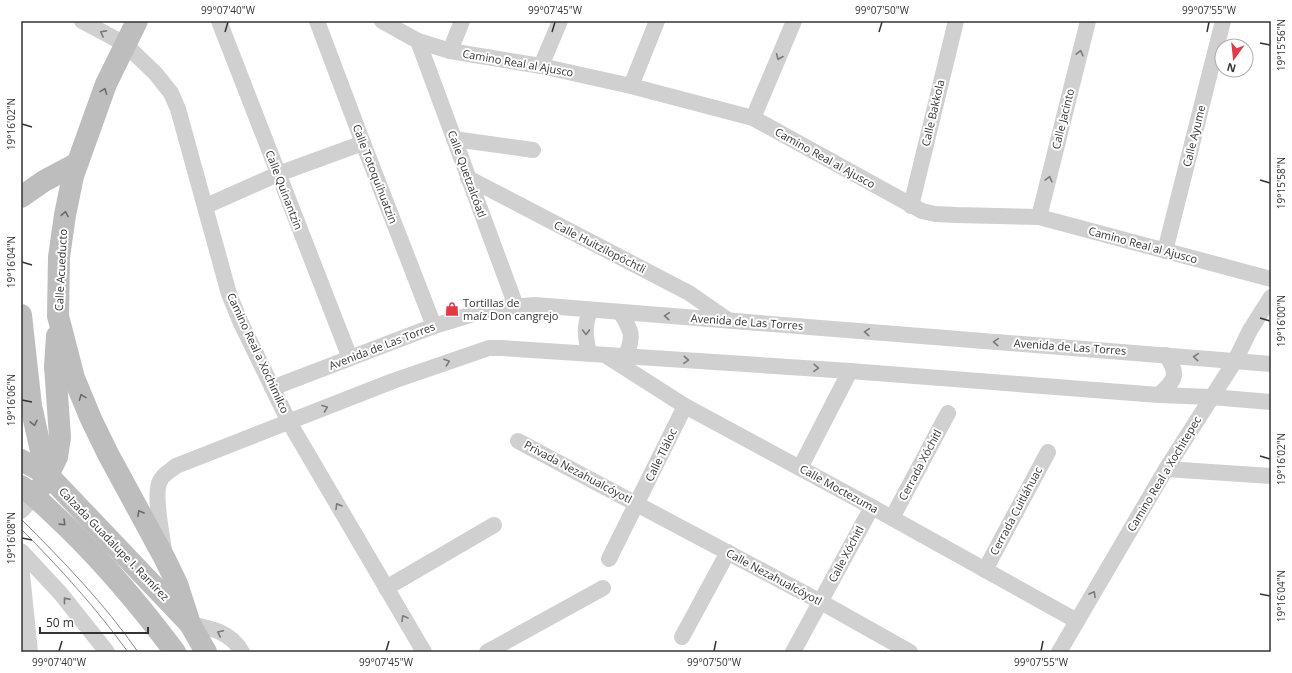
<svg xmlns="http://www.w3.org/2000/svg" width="1292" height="673" viewBox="0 0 1292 673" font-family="'Open Sans',sans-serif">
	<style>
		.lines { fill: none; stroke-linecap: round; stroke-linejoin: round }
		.street { stroke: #d0d0d0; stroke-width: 16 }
		.secondary { stroke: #bdbdbd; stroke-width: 22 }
		.tram { stroke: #888; stroke-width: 1 }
		.oneway { stroke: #7a7a7a }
		.oneway2 { stroke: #6a6a6a }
		.ticks { fill: none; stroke: #333; stroke-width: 1.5 }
		.labels { text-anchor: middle; stroke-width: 4; stroke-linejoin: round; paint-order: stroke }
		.street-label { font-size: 11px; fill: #333; stroke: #fff }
		.poi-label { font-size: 11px; fill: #333; stroke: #fff; text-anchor: start }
		.neatline { fill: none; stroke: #333; stroke-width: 1.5 }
		.ticks-label { font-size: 10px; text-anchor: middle; fill: #333 }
	</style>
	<rect width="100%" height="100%" fill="#fff"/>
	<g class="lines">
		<g class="street">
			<polyline points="82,21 125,44 156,74 171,93 178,109 229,294 240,321 289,422 424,652"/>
			<polyline points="219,21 350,358"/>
			<polyline points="317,21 363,143 434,326"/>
			<polyline points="382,21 418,41 450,51 541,66 631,86 753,118 922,211 935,214 956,215 1039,217 1271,279"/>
			<polyline points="418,41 516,306"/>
			<polyline points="450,51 462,21"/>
			<polyline points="541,66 560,21"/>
			<polyline points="631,86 657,21"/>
			<polyline points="753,118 794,21"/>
			<polyline points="454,139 533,150"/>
			<polyline points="468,178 689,293 728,320"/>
			<polyline points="206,206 278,174 363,143"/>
			<polyline points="911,206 956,21"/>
			<polyline points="1039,217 1088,21"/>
			<polyline points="1165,251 1223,21"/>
			<path d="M 621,313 C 632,332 634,335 626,356"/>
			<path d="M 589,353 C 585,335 584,328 590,310"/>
			<polyline points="605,355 685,406 872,507 1077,621"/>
			<polyline points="272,388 434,326 493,308 535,305 1271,364"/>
			<path d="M 1159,395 C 1176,379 1179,375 1166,355"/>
			<polyline points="518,441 821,602 910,652"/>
			<polyline points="800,468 850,371"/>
			<polyline points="1166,469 1271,476"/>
			<polyline points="21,511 35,496"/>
			<polyline points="892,518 948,413"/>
			<path d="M 164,550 C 162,534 153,494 160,481 C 163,474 170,471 176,466 L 393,381 L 489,348 L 502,348 L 850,371 L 1159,395 L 1211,397 L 1271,402"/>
			<polyline points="21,551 61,594 107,652"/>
			<polyline points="609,559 685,406"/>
			<polyline points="21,564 30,652"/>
			<polyline points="985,570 1048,452"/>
			<polyline points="386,588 494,525"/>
			<path d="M 190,624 C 211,628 231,632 242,652"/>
			<polyline points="682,637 728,552"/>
			<polyline points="487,652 603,588"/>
			<polyline points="793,652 872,507"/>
			<polyline points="1059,652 1166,469 1235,361 1250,330 1271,297"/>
		</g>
		<g class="secondary">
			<polyline points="137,21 106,84 73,176 65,215 59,257 58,316 74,378 91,419 108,454 165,559 177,584 190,624"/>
			<polyline points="21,197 44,181 76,164"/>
			<polyline points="21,315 31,406 41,451 48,475"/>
			<polyline points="21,460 48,475 190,624 206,652"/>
			<path d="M 21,486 C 38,498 52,513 67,527 C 106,565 142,608 175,652"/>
			<polyline points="41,487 48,475 57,457 60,437 55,366 57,336"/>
		</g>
		<g class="tram">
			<path d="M 21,519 C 63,561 104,603 138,652"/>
			<path d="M 21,529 C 60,568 96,608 128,652"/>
		</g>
	</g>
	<defs><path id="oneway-chevron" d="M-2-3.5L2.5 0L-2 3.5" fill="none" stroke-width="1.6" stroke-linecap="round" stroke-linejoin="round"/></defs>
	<g class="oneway">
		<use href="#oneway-chevron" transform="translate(103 33) rotate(-152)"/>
		<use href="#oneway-chevron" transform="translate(1080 53) rotate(-76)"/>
		<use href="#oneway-chevron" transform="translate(779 57) rotate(113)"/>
		<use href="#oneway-chevron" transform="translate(1049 179) rotate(-76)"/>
		<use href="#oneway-chevron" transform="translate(667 316) rotate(-176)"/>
		<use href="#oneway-chevron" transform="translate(586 332) rotate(89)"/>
		<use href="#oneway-chevron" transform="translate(867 332) rotate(-176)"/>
		<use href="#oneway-chevron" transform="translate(996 342) rotate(-176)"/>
		<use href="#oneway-chevron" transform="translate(1196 357) rotate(-175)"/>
		<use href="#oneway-chevron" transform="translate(686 360) rotate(4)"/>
		<use href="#oneway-chevron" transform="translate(447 362) rotate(-19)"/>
		<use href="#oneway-chevron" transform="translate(816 368) rotate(4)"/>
		<use href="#oneway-chevron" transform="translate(325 408) rotate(-21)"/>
		<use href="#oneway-chevron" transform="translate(338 506) rotate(-120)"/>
		<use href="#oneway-chevron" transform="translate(1093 594) rotate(-60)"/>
		<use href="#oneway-chevron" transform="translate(66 600) rotate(-129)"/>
		<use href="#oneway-chevron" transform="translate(404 618) rotate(-121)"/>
		<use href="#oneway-chevron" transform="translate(220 633) rotate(-155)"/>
	</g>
	<g class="oneway2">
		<use href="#oneway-chevron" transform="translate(104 91) rotate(-69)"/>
		<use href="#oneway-chevron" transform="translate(65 214) rotate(-80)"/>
		<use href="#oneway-chevron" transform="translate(82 397) rotate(-111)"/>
		<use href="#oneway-chevron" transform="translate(34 423) rotate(78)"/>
		<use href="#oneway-chevron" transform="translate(140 513) rotate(-119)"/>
		<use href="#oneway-chevron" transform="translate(63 523) rotate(44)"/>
	</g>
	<path class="ticks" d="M 225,32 L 228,22M 552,32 L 555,22M 879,32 L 882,22M 1207,32 L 1209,22M 1260,43 L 1270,45M 22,124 L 32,127M 1260,180 L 1270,183M 22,262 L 32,265M 1260,318 L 1270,321M 22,400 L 32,402M 1260,456 L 1270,459M 22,538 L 32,540M 1260,594 L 1270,596M 59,651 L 62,641M 386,651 L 389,641M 714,651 L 716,641M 1041,651 L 1043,641"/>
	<defs>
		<symbol id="shop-bare" viewBox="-9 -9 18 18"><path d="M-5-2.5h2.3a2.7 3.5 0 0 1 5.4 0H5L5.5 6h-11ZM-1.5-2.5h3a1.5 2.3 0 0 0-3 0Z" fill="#e63946" stroke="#fff" stroke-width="2.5" paint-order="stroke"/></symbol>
	</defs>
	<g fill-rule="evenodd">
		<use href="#shop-bare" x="442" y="299" width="20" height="20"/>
	</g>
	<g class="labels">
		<g class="street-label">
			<text transform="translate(518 63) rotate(10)" y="4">Camino Real al Ajusco</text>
			<text transform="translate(933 113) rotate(-77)" y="4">Calle Bakkola</text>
			<text transform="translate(1063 119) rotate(-76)" y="4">Calle Jacinto</text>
			<text transform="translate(1194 136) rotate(-76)" y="4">Calle Ayume</text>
			<text transform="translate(825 158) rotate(29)" y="4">Camino Real al Ajusco</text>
			<text transform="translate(375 174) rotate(69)" y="4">Calle Totoquihuatzin</text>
			<text transform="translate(467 174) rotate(70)" y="4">Calle Quetzalcóatl</text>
			<text transform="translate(284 190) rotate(69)" y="4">Calle Quinantzin</text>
			<text transform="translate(1143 245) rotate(15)" y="4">Camino Real al Ajusco</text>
			<text transform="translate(600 247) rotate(27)" y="4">Calle Huitzilopóchtli</text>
			<text transform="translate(61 270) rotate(-87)" y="4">Calle Acueducto</text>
			<text transform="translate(747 322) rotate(4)" y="4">Avenida de Las Torres</text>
			<text transform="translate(382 346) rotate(-21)" y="4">Avenida de Las Torres</text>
			<text transform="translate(1070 347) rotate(4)" y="4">Avenida de Las Torres</text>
			<text transform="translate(258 353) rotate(65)" y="4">Camino Real a Xochimilco</text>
			<text transform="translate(661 455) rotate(-64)" y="4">Calle Tláloc</text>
			<text transform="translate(920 465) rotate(-62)" y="4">Cerrada Xóchitl</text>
			<text transform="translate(578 472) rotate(28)" y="4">Privada Nezahualcóyotl</text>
			<text transform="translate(1164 474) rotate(-59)" y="4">Camino Real a Xochitepec</text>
			<text transform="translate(839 489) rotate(29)" y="4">Calle Moctezuma</text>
			<text transform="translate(1016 511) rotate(-62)" y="4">Cerrada Cuitláhuac</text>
			<text transform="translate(114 544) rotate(46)" y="4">Calzada Guadalupe I. Ramírez</text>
			<text transform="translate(846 554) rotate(-62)" y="4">Calle Xóchitl</text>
			<text transform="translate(774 577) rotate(28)" y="4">Calle Nezahualcóyotl</text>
		</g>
		<g class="poi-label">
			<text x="463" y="307">Tortillas de<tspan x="463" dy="13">maíz Don cangrejo</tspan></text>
		</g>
	</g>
	<rect width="1292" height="673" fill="none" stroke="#ffffff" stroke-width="44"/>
	<g transform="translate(1234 58) rotate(195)"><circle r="19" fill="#ffffff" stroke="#adadad"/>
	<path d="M0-3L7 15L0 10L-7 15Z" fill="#e63946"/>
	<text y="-6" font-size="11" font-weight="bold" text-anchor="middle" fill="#333333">N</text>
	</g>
	<path d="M40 627v6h108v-6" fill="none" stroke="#333333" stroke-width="2"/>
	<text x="46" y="627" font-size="12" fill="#333333" stroke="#ffffff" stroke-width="3" paint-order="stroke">50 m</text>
	<rect x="22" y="22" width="1248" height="629" class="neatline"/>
	<g class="ticks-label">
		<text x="228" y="14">99°07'40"W</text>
		<text x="555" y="14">99°07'45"W</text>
		<text x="882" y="14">99°07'50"W</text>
		<text x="1209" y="14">99°07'55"W</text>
		<text transform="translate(1281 45) rotate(-90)" y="4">19°15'56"N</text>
		<text transform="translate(11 124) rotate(-90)" y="4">19°16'02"N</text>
		<text transform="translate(1281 183) rotate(-90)" y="4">19°15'58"N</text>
		<text transform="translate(11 262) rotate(-90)" y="4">19°16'04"N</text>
		<text transform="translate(1281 321) rotate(-90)" y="4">19°16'00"N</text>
		<text transform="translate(11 400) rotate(-90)" y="4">19°16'06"N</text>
		<text transform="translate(1281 459) rotate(-90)" y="4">19°16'02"N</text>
		<text transform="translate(11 538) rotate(-90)" y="4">19°16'08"N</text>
		<text transform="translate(1281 596) rotate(-90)" y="4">19°16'04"N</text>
		<text x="59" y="666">99°07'40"W</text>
		<text x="386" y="666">99°07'45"W</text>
		<text x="714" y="666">99°07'50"W</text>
		<text x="1041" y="666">99°07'55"W</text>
	</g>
</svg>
